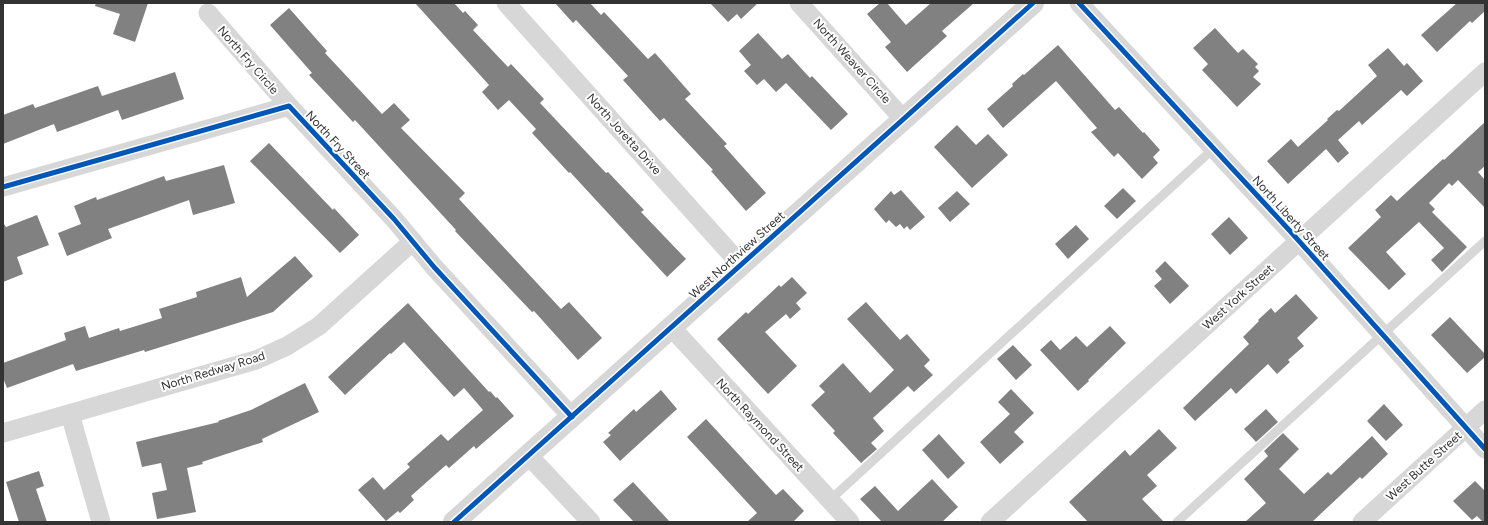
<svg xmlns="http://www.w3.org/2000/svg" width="1488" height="525" viewBox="0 0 1488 525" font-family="Figtree,sans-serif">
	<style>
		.building { fill: #818181 }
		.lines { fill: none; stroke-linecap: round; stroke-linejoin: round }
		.service { stroke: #d7d7d7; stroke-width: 9 }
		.minor { stroke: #d7d7d7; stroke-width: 19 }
		.tertiary { stroke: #d7d7d7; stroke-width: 22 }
		.cycleway-casing { stroke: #fff; stroke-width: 8 }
		.cycleway { stroke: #0057b8; stroke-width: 5 }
		.labels { text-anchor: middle; stroke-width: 4; stroke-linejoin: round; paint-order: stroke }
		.street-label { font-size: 12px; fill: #333; stroke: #fff }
	</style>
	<rect width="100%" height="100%" fill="#fff"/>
	<g class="building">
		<polygon points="96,3 148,3 135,42 113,34 120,14 95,6"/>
		<polygon points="415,3 454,3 463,13 465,11 478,25 473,30 508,67 511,64 544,99 540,103 606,173 608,172 644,210 641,212 686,259 667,277 570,172 569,173 532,133 536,129 509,100 498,110 482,92 489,85"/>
		<polygon points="555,3 590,3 601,15 604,12 648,59 655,53 691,94 685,99 727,144 724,146 766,193 746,211 711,171 713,170 664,118 660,121 623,80 628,76 576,20 573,23"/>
		<polygon points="710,3 758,3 741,19 737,14 728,22"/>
		<polygon points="880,3 887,3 906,25 931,3 974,3 942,31 947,36 907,72 885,47 891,42 867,14"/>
		<polygon points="1457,3 1485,3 1485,11 1472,23 1470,21 1437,52 1421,35"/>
		<polygon points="289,8 327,51 325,53 382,114 394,103 410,120 401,128 465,193 459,199 561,309 569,302 602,338 578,360 534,311 532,312 455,231 456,230 355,120 353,122 309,75 312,73 270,25"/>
		<polygon points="1215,28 1238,53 1243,49 1258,64 1255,67 1259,71 1253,77 1261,84 1237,107 1202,70 1208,64 1193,48"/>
		<polygon points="758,33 782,59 788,54 810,78 812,76 848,114 831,130 786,83 776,92 764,79 757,85 744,71 751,65 739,51"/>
		<polygon points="1058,45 1115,110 1119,107 1143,133 1144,132 1160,150 1153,157 1158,163 1142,179 1118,153 1114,157 1091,132 1097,128 1056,81 1003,128 987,109 1013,86 1012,84 1023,74 1024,75"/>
		<polygon points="1388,48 1404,66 1407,63 1423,81 1407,96 1401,90 1362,125 1359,121 1338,140 1349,153 1338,163 1326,149 1288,184 1267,161 1291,139 1298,147 1328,120 1327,119 1337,110 1339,111 1377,76 1368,65"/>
		<polygon points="175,72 184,99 122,120 118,110 57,132 54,124 3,144 3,115 33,104 35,108 98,86 102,96"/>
		<polygon points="1485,122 1485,166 1478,172 1485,180 1485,208 1458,180 1452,186 1449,183 1429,203 1435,209 1432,212 1467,247 1442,272 1431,260 1444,248 1419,222 1386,252 1406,274 1389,290 1348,248 1381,217 1375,210 1391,195 1397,201 1443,159 1444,160"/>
		<polygon points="957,125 976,145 988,134 1008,155 972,188 934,147"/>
		<polygon points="269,143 333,210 334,208 359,235 340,253 250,161"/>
		<polygon points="224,165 235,203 193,215 189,200 108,229 112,238 67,256 58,233 81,224 74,206 96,197 97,200 164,176 166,181"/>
		<polygon points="1123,188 1136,201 1117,219 1104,206"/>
		<polygon points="901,190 925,217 910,230 907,226 904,229 900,224 896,227 889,220 886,223 874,209 891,191 894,195"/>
		<polygon points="957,191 970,204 950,222 938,208"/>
		<polygon points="37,215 49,245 17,257 23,274 3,282 3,224 4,224 6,227"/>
		<polygon points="1229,217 1248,238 1230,255 1211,234"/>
		<polygon points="1076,225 1089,239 1068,259 1055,244"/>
		<polygon points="295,256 313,276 273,312 145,352 144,350 76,371 73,364 7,388 3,378 3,363 66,340 64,333 85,326 89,338 119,328 120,331 162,318 159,309 197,297 196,292 241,277 247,297"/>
		<polygon points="1165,261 1189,286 1170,304 1154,286 1162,279 1155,271"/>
		<polygon points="792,277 807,293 796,303 801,309 790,319 786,314 765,332 797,366 768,394 717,339 746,312 748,314 779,285 781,287"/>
		<polygon points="1296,294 1318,318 1297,338 1304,346 1288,360 1290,362 1277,374 1268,364 1236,394 1231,388 1195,421 1183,408 1249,344 1243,337 1259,321 1258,320 1271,308 1275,313"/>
		<polygon points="866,302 900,340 907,334 930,360 924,366 933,375 914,392 908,386 873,418 884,431 871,443 877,449 861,463 833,433 835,431 811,405 825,392 819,386 843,363 870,393 894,370 847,319"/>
		<polygon points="408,303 489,392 490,391 496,398 497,397 514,416 476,449 474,446 449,468 446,465 411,496 414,500 400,513 398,511 386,521 358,490 373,477 384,490 410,467 407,464 441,434 448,441 483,410 464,388 454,397 404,342 391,354 390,353 345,395 328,377"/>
		<polygon points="1450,317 1485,354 1485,357 1467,373 1431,335"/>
		<polygon points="1110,326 1126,343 1088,380 1089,381 1078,391 1040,350 1051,340 1060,350 1076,336 1087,347"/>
		<polygon points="1013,345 1032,365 1016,380 997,359"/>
		<polygon points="305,383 319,412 262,439 263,442 202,462 203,464 187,468 196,512 157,519 152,493 167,490 161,463 142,467 136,442 219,422 218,421 251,410"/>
		<polygon points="1011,389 1034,413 1014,432 1024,442 1000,464 980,442 1010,414 998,402"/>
		<polygon points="661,390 677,409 620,461 603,442 611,435 608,433 634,409 636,412"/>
		<polygon points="1384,404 1403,425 1386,441 1367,421"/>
		<polygon points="1266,409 1278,422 1256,442 1244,429"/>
		<polygon points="706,419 776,495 783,489 804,511 793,522 747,522 757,513 687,437"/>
		<polygon points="1159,429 1177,448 1147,475 1157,486 1142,499 1164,522 1088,522 1069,502 1125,450 1130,456"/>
		<polygon points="1283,433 1299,449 1279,469 1304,494 1328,472 1331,475 1372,436 1388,454 1362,479 1360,477 1312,522 1245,522 1266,503 1244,479 1268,456 1264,451"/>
		<polygon points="939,434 965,463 948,479 922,450"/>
		<polygon points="39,471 44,486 36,489 47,522 19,522 6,482"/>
		<polygon points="932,479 958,507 942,522 882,522 860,499 875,486 898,511"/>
		<polygon points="1475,481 1485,491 1485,522 1483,522 1477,516 1472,520 1453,501"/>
		<polygon points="633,482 670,522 634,522 613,500"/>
	</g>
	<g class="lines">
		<g class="service">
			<polyline points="830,500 1213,149"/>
			<polyline points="1177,522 1485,241"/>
		</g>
		<g class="minor">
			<polyline points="506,3 741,265"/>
			<polyline points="799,3 904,120"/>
			<polyline points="1079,3 1290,231 1485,449"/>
			<polyline points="208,13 289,106"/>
			<polyline points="3,187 289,106 394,219 434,267 572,417"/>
			<polyline points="671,327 850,522"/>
			<polyline points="70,414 101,522"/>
			<polyline points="3,433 256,360 287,346 319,326 413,241"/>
			<polyline points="528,455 591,522"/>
			<polyline points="990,522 1485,72"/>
			<polyline points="1362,522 1485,410"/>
		</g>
		<polyline class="tertiary" points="454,522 1033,3"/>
		<defs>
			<g id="cycleway">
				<polyline points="1079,3 1290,231 1485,449"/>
				<polyline points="3,187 289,106 394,219 434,267 572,417"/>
				<polyline points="454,522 1033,3"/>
			</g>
		</defs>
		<use href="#cycleway" class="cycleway-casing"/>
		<use href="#cycleway" class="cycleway"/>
	</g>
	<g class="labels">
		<g class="street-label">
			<text transform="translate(248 60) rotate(49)" y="4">North Fry Circle</text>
			<text transform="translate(852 61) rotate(48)" y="4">North Weaver Circle</text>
			<text transform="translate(624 134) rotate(48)" y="4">North Joretta Drive</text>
			<text transform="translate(338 145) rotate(47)" y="4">North Fry Street</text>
			<text transform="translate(1291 218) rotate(48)" y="4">North Liberty Street</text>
			<text transform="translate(737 255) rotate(-42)" y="4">West Northview Street</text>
			<text transform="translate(1238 297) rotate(-42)" y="4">West York Street</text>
			<text transform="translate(213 371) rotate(-17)" y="4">North Redway Road</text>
			<text transform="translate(760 425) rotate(47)" y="4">North Raymond Street</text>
			<text transform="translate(1424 466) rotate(-42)" y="4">West Butte Street</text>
		</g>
	</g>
	<rect width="1488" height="525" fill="none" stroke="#333333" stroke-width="8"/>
</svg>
